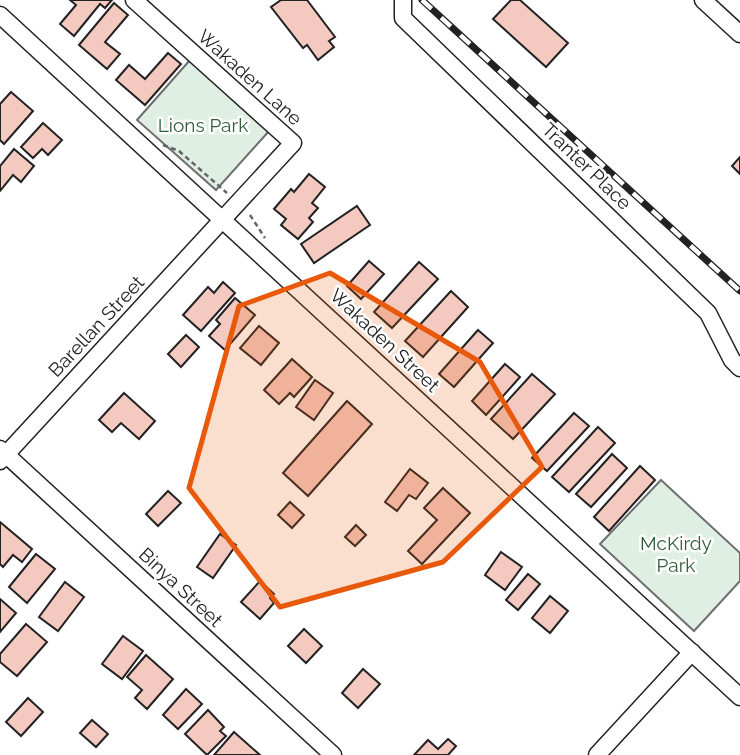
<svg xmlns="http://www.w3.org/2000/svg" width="740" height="755" viewBox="0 0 740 755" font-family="Raleway,sans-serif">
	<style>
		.green { fill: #e0efe3; stroke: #6f6f6f; stroke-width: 2 }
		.building { fill: #f3c9c0; stroke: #222; stroke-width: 2 }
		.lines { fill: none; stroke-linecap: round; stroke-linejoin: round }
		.minor-casing { stroke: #222; stroke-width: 19 }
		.path { stroke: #646464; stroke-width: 2.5; stroke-dasharray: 5 3.5; stroke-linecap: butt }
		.minor { stroke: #fff; stroke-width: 16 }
		.rail-casing { stroke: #222; stroke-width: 7 }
		.rail { stroke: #fff; stroke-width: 4.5; stroke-dasharray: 13; stroke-linecap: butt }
		.marked { fill: #e8590c; fill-opacity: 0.2; stroke: #e8590c; stroke-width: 5; stroke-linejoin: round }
		.labels { text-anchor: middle; stroke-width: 5; stroke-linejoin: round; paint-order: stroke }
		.street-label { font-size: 19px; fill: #222; stroke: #fff }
		.park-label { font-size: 19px; fill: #2f5e38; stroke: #fff }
	</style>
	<rect width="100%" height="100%" fill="#fff"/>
	<g class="green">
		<polygon points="190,60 270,130 216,190 137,120"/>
		<polygon points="661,480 740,553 740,581 694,631 600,544"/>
	</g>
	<g class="building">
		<polygon points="70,0 112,0 105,8 100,4 74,36 60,24 76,5"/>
		<polygon points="281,0 307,0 335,37 329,41 334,47 318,60 307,45 303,48 271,7"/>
		<polygon points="511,0 520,0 568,43 546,67 493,19"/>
		<polygon points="114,3 128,15 105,42 120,54 107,69 79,45"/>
		<polygon points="168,53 181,64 145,105 116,80 129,65 145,79"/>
		<polygon points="11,92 33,111 4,144 0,140 0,104"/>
		<polygon points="43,123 62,140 48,155 42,149 33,158 21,147"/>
		<polygon points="14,149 34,166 21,182 13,175 0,191 0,166"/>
		<polygon points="740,157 740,174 732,166"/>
		<polygon points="309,174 325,187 312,203 318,208 309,218 313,222 298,239 281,225 286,219 274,209 291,189 294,192"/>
		<polygon points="357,206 370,225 314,263 301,244"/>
		<polygon points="369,261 384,274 361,299 347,286"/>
		<polygon points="419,262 438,279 392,328 374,312"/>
		<polygon points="223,282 235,293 201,331 183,315 208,287 214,293"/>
		<polygon points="451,291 468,307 423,357 405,341"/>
		<polygon points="235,298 255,315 225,350 209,336 220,324 216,320"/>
		<polygon points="259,326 279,343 261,365 240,348"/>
		<polygon points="478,330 493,343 454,387 439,374"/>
		<polygon points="186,335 199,347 181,367 168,354"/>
		<polygon points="292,359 312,377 294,397 290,393 279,404 264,390"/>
		<polygon points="505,364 520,377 486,415 472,401"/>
		<polygon points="532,374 555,394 513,439 491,419"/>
		<polygon points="315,380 333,393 314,420 296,407"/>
		<polygon points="124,393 155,421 139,439 121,423 112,432 99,420"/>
		<polygon points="347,401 372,424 308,496 283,473"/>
		<polygon points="574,413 589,426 547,471 532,458"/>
		<polygon points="598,427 615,443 569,492 552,477"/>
		<polygon points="612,454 627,468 591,507 576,494"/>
		<polygon points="640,466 655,480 609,531 594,517"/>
		<polygon points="410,469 428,483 416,499 409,495 397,511 385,502"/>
		<polygon points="443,488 470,513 422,564 408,551 437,520 424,508"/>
		<polygon points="168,491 181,503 158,526 146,514"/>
		<polygon points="290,502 304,515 292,528 278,515"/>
		<polygon points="0,522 32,549 22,562 13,555 3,567 0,564"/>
		<polygon points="356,525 366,535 355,546 345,537"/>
		<polygon points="220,534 236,545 213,578 197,567"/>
		<polygon points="501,552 522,567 505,590 485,575"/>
		<polygon points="36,554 55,569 27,603 9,587"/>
		<polygon points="528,574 540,584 518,610 506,600"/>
		<polygon points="260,581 274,594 270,598 274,603 260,619 241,602"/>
		<polygon points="65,582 84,597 58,631 39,617"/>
		<polygon points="550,596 568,611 550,633 532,618"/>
		<polygon points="0,599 16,613 0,632"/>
		<polygon points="26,624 47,642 17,676 0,662 0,654"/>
		<polygon points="304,629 322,646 306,663 288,646"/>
		<polygon points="123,636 143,651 122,679 102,664"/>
		<polygon points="146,655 173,679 147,709 135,698 142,690 127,677"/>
		<polygon points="363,669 380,684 358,708 342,693"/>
		<polygon points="186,689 202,704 178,729 163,715"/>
		<polygon points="28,698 43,712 21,736 6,722"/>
		<polygon points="208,710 224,727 220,731 226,736 207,755 185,734"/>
		<polygon points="92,720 108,734 96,747 80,733"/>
		<polygon points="234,732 260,755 214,755"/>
		<polygon points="448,739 456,746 448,755 414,755 428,740 438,749"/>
	</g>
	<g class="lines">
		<defs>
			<g id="minor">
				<polyline points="403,0 403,18 708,313 732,360 740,368"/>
				<polyline points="703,0 740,34"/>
				<polyline points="0,15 740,697"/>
				<polyline points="0,449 333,755"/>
				<polyline points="0,461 293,143 134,0"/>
				<polyline points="597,755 692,652"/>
			</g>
		</defs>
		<use href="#minor" class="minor-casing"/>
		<g class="path">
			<polyline points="163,145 179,151 227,193"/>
			<polyline points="250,215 265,238"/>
		</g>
		<use href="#minor" class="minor"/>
		<defs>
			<polyline id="rail" points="422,0 740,291"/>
		</defs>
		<use href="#rail" class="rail-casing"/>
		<use href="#rail" class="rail"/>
	</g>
	<path class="marked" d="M 330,273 L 480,362 L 542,467 L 443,562 L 280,607 L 189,488 L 239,306 Z"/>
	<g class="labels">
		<g class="street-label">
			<text transform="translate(250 77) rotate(42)" y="7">Wakaden Lane</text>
			<text transform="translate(587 166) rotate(44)" y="7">Tranter Place</text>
			<text transform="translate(96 326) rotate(-47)" y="7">Barellan Street</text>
			<text transform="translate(385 340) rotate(43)" y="7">Wakaden Street</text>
			<text transform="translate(181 587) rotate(43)" y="7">Binya Street</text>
		</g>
		<g class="park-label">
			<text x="203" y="132">Lions Park</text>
			<text x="676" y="550">McKirdy<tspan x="676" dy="22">Park</tspan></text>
		</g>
	</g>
</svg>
